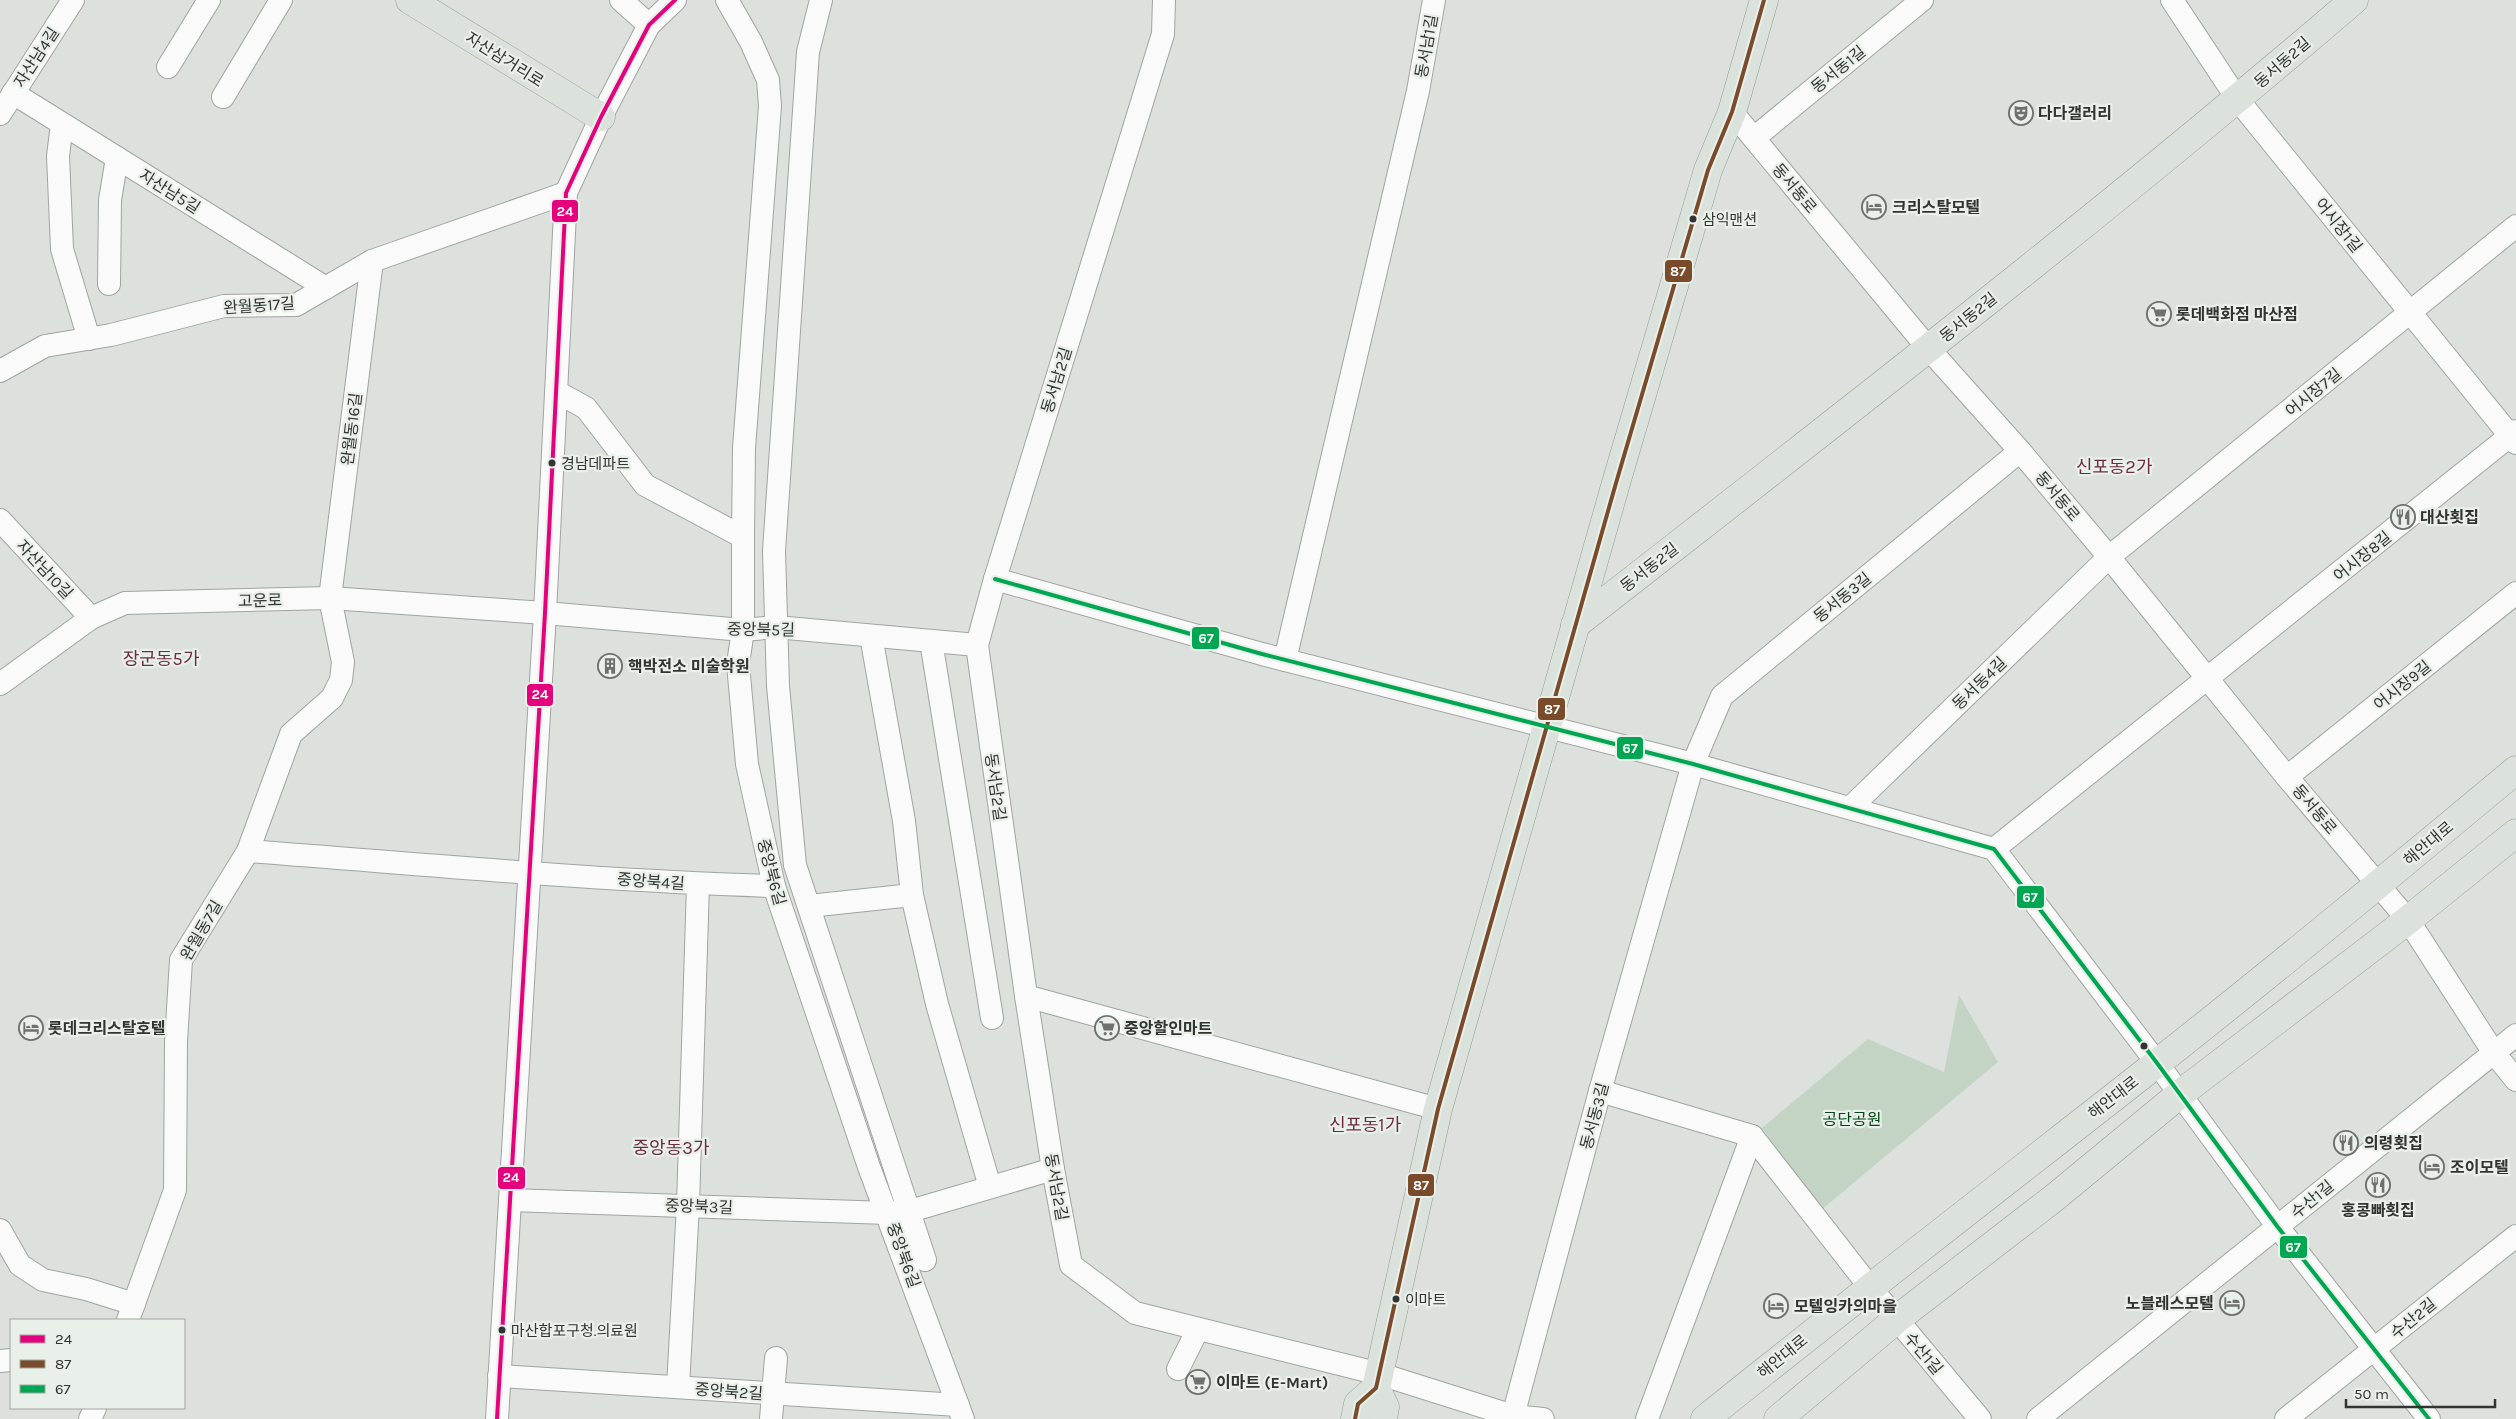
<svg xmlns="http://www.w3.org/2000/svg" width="2516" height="1419" viewBox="0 0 2516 1419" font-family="Karla,'Noto Sans KR',sans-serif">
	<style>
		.green { fill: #c3d4c4 }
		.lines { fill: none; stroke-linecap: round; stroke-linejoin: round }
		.minor-casing { stroke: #a1a3a1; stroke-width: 24 }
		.major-casing { stroke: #909e92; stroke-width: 29 }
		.minor { stroke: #fafafa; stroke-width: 22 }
		.major { stroke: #dae2db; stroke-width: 28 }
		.bus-1-casing { stroke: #e9f0ea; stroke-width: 8 }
		.bus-2-casing { stroke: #e9f0ea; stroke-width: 8 }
		.bus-3-casing { stroke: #e9f0ea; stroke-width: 8 }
		.bus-1 { stroke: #e5007d; stroke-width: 4 }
		.bus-2 { stroke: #7a4b2a; stroke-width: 4 }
		.bus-3 { stroke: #00a651; stroke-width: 4 }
		.bus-dot { fill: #323432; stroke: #e9f0ea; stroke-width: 2 }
		.labels { text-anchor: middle; stroke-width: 4.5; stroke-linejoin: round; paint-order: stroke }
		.bus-label { font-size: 15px; fill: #323432; stroke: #e9f0ea; text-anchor: start }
		.street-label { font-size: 16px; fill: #323432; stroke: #e9f0ea }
		.poi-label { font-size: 16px; font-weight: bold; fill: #323432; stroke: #e9f0ea; text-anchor: start }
		.park-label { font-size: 16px; fill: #044616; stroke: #e9f0ea }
		.neighbourhood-label { font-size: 18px; fill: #6e2b46; stroke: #e9f0ea }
		.line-badge { stroke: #e9f0ea; stroke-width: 2 }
		.badge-label { font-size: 14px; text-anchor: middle; font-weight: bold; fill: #fff }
	</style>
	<rect width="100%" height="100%" fill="#dde1dd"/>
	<polygon class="green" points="1959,995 1998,1062 1820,1211 1762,1128 1868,1039 1944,1072"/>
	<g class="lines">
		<defs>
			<g id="minor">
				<polyline points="621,0 649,25"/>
				<polyline points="727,0 751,42 768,80 770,106 744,448 743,537"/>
				<polyline points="821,0 808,52 774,551 778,686 795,865 925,1260"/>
				<polyline points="1164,0 1163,34 995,579 977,645 1026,996 1053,1169 1071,1265 1135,1313 1380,1374 1513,1416 1543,1419"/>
				<polyline points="2172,0 2238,100 2516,443"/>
				<polyline points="168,67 209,0"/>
				<polyline points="13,93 326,288"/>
				<polyline points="223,97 281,0"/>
				<polyline points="1732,112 1928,348 2020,451 2109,557 2287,777 2408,920 2494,1053 2516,1080"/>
				<polyline points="0,114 73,0"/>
				<polyline points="62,124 58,156 62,249 89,339"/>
				<polyline points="1754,138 1922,0"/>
				<polyline points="109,284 110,200 117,158"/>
				<polyline points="0,371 45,346 111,335 224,306 296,305 372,261 566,193"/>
				<polyline points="557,392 586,408 645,485 743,537 743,630 738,664 747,764 774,886 869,1167 963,1419"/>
				<polyline points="0,520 91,618"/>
				<polyline points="995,579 1262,654 1693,764 1994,849 2157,1063 2277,1226 2429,1419"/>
				<polyline points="871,636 904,821 912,895"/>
				<polyline points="931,641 992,1018"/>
				<polyline points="1285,660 1418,91 1434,0"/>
				<polyline points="0,684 91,618 125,603 330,598 545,613 743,630 776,627 977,645"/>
				<polyline points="2287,777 2516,593"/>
				<polyline points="1850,808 2109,557 2516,226"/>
				<polyline points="1994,849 2516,431"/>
				<path d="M 248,851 C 423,864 598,881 774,886"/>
				<polyline points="809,906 912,895 937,1004 990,1187"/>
				<polyline points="1026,996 1438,1109"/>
				<polyline points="1600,1091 1752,1136 1869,1286 1980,1419"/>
				<polyline points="510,1200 888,1213 917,1209 1053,1169"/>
				<polyline points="0,1230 20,1265 43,1280 86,1289 134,1304"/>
				<polyline points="128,1320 175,1190 176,1042 181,960 248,851 291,734 332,698 341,680 343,662 330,598 372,261"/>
				<polyline points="0,1361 11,1360"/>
				<polyline points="1178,1369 1198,1329"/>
				<polyline points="499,1376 958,1405"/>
				<polyline points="678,1387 688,1205 698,884"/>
				<polyline points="1513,1416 1600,1091 1693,764 1722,696 2020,451"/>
				<polyline points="90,1419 95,1408"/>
				<polyline points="497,1419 545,613 566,193 601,117 649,25 675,0"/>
				<polyline points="771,1419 776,1358"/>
				<polyline points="1647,1419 1752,1136"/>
				<polyline points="2038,1419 2516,1035"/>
				<polyline points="2286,1419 2516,1236"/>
			</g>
			<g id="major">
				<polyline points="410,0 601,117"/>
				<path d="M 1575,625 C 1837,420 2101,217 2354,0"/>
				<polyline points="1376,1388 1385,1407 1383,1419"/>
				<polyline points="1355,1419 1358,1404 1376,1388 1438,1109 1616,483 1708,170 1732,112 1764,0"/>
				<path d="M 1705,1419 C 1854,1299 2006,1182 2156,1064 C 2278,968 2397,869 2516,770"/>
				<polyline points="1778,1419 1897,1319 2054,1198 2180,1094 2408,920 2516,833"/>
			</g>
		</defs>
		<use href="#minor" class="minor-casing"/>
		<use href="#major" class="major-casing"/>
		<use href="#minor" class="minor"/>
		<use href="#major" class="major"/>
		<defs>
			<polyline id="bus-1" points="497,1419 545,613 566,193 601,117 649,25 675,0"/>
			<polyline id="bus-2" points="1355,1419 1358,1404 1376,1388 1438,1109 1616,483 1708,170 1732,112 1764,0"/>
			<polyline id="bus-3" points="995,579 1262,654 1693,764 1994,849 2157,1063 2277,1226 2429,1419"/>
		</defs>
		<use href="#bus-1" class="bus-1-casing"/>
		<use href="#bus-2" class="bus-2-casing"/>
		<use href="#bus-3" class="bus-3-casing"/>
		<use href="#bus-1" class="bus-1"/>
		<use href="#bus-2" class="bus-2"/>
		<use href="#bus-3" class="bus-3"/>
	</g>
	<defs>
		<symbol id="theatre-ring" viewBox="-11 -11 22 22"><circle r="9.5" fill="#e9f0ea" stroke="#6e716e" stroke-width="1.5"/><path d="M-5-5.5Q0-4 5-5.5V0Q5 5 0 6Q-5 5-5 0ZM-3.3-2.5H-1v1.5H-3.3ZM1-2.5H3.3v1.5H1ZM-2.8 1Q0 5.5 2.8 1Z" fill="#6e716e"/></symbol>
		<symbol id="hotel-ring" viewBox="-11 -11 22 22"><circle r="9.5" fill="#e9f0ea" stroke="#6e716e" stroke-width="1.5"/><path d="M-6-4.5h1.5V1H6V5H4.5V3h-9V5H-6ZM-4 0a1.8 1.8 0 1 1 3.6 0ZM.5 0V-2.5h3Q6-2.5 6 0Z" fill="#6e716e"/></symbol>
		<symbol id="supermarket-ring" viewBox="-11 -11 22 22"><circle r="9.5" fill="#e9f0ea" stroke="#6e716e" stroke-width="1.5"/><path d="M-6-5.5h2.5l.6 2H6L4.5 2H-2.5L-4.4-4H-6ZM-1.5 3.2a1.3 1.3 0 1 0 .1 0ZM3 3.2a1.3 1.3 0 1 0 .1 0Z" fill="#6e716e"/></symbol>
		<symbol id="restaurant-ring" viewBox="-11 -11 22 22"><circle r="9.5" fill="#e9f0ea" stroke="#6e716e" stroke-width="1.5"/><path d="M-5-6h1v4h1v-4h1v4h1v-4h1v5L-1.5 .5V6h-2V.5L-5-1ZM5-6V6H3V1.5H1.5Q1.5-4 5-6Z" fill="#6e716e"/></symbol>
		<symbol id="building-ring" viewBox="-11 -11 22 22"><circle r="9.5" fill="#e9f0ea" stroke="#6e716e" stroke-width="1.5"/><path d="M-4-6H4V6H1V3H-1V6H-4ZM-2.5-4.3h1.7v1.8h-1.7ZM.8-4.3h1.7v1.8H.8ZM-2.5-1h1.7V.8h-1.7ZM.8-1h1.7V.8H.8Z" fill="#6e716e"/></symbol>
	</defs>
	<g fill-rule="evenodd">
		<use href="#theatre-ring" x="2007" y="99" width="28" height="28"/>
		<use href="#hotel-ring" x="1860" y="193" width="28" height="28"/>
		<use href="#supermarket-ring" x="2145" y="300" width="28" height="28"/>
		<use href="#restaurant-ring" x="2389" y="503" width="28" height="28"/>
		<use href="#building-ring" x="596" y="652" width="28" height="28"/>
		<use href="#hotel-ring" x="17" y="1014" width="28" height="28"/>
		<use href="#supermarket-ring" x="1093" y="1014" width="28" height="28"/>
		<use href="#restaurant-ring" x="2332" y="1129" width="28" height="28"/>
		<use href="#hotel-ring" x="2418" y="1153" width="28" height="28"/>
		<use href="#restaurant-ring" x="2364" y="1171" width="28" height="28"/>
		<use href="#hotel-ring" x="2218" y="1289" width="28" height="28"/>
		<use href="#hotel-ring" x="1762" y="1292" width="28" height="28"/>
		<use href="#supermarket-ring" x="1184" y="1368" width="28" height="28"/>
	</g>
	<g class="bus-dot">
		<circle cx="1693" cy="219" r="4.5"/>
		<circle cx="552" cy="463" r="4.5"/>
		<circle cx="2144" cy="1046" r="4.5"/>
		<circle cx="1396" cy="1299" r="4.5"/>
		<circle cx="502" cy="1330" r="4.5"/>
	</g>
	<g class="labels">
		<g class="bus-label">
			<text x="1702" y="225">삼익맨션</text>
			<text x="561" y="469">경남데파트</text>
			<text x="1405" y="1305">이마트</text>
			<text x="511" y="1336">마산합포구청.의료원</text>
		</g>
		<g class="street-label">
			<text transform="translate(1426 46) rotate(-80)" y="6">동서남1길</text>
			<text transform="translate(36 57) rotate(-57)" y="6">자산남4길</text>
			<text transform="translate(505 59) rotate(32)" y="6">자산삼거리로</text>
			<text transform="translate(2282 62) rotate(-41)" y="6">동서동2길</text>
			<text transform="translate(1838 69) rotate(-39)" y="6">동서동1길</text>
			<text transform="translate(1795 188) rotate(50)" y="6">동서동로</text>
			<text transform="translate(170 191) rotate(32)" y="6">자산남5길</text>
			<text transform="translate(2339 225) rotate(51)" y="6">어시장1길</text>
			<text transform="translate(259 305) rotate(-4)" y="6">완월동17길</text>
			<text transform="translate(1968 317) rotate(-39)" y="6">동서동2길</text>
			<text transform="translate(1056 380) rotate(-73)" y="6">동서남2길</text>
			<text transform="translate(2313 392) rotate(-39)" y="6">어시장7길</text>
			<text transform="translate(351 429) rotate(-83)" y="6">완월동16길</text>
			<text transform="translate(2058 496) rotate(50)" y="6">동서동로</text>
			<text transform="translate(2362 556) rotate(-39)" y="6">어시장8길</text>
			<text transform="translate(1649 567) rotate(-38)" y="6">동서동2길</text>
			<text transform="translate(45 569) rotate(47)" y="6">자산남10길</text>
			<text transform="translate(1842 597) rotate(-39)" y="6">동서동3길</text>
			<text transform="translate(260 600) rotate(-1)" y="6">고운로</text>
			<text transform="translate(761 629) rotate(1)" y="6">중앙북5길</text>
			<text transform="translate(1979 683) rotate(-44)" y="6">동서동4길</text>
			<text transform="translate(2402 685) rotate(-39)" y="6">어시장9길</text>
			<text transform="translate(996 787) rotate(82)" y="6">동서남2길</text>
			<text transform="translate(2315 809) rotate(50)" y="6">동서동로</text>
			<text transform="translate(2428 843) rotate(-40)" y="6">해안대로</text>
			<text transform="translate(772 872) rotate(75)" y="6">중앙북6길</text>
			<text transform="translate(651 881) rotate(4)" y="6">중앙북4길</text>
			<text transform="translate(201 930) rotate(-60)" y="6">완월동7길</text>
			<text transform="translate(2113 1097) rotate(-38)" y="6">해안대로</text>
			<text transform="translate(1594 1116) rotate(-75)" y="6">동서동3길</text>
			<text transform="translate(1057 1187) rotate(80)" y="6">동서남2길</text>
			<text transform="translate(2312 1199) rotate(-39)" y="6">수산1길</text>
			<text transform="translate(699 1206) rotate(2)" y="6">중앙북3길</text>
			<text transform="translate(904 1255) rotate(70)" y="6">중앙북6길</text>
			<text transform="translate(2413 1318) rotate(-39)" y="6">수산2길</text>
			<text transform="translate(1924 1353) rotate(50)" y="6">수산1길</text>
			<text transform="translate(1782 1356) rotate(-39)" y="6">해안대로</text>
			<text transform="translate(729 1391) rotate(4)" y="6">중앙북2길</text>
		</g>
		<g class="poi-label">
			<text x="2038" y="119">다다갤러리</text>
			<text x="1892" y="213">크리스탈모텔</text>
			<text x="2176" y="320">롯데백화점 마산점</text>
			<text x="2420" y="523">대산횟집</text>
			<text x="628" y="672">핵박전소 미술학원</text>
			<text x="48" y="1034">롯데크리스탈호텔</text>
			<text x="1124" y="1034">중앙할인마트</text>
			<text x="2364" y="1149">의령횟집</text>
			<text x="2450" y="1173">조이모텔</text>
			<text x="2378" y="1216" text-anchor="middle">홍콩빠횟집</text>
			<text x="2214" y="1309" text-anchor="end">노블레스모텔</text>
			<text x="1794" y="1312">모텔잉카의마을</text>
			<text x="1216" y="1388">이마트 (E-Mart)</text>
		</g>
		<g class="park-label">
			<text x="1852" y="1125">공단공원</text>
		</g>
		<g class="neighbourhood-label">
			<text x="2114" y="473">신포동2가</text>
			<text x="161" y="665">장군동5가</text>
			<text x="1365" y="1131">신포동1가</text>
			<text x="671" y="1154">중앙동3가</text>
		</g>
	</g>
	<g class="line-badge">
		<rect x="551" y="199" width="28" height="24" rx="5" fill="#e5007d"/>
		<rect x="1664" y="259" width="29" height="24" rx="5" fill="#7a4b2a"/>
		<rect x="1191" y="626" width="29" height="24" rx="5" fill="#00a651"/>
		<rect x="526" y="683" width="28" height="24" rx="5" fill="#e5007d"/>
		<rect x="1537" y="697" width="29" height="24" rx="5" fill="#7a4b2a"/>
		<rect x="1616" y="736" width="28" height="24" rx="5" fill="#00a651"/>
		<rect x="2016" y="885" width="29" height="24" rx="5" fill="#00a651"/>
		<rect x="497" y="1166" width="29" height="24" rx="5" fill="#e5007d"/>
		<rect x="1407" y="1173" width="28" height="24" rx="5" fill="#7a4b2a"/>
		<rect x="2279" y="1235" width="29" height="24" rx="5" fill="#00a651"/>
	</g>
	<g class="badge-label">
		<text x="565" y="216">24</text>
		<text x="1678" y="276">87</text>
		<text x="1206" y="643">67</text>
		<text x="540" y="699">24</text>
		<text x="1552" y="714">87</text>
		<text x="1630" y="753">67</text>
		<text x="2030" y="902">67</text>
		<text x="511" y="1182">24</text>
		<text x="1421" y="1190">87</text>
		<text x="2293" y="1252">67</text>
	</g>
	<rect x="10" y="1319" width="175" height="90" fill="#e9f0ea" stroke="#a0a5a0"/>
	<rect x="20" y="1335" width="25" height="8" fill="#e5007d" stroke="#a0a5a0"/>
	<text x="55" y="1344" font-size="15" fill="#323432">24</text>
	<rect x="20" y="1360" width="25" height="8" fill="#7a4b2a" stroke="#a0a5a0"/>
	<text x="55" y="1369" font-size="15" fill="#323432">87</text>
	<rect x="20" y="1385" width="25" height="8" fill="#00a651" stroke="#a0a5a0"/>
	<text x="55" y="1394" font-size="15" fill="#323432">67</text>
	<path d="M2346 1399v8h149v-8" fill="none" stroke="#323432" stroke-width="2.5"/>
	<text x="2354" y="1399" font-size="15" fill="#323432" stroke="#e9f0ea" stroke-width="4" paint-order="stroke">50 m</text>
</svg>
